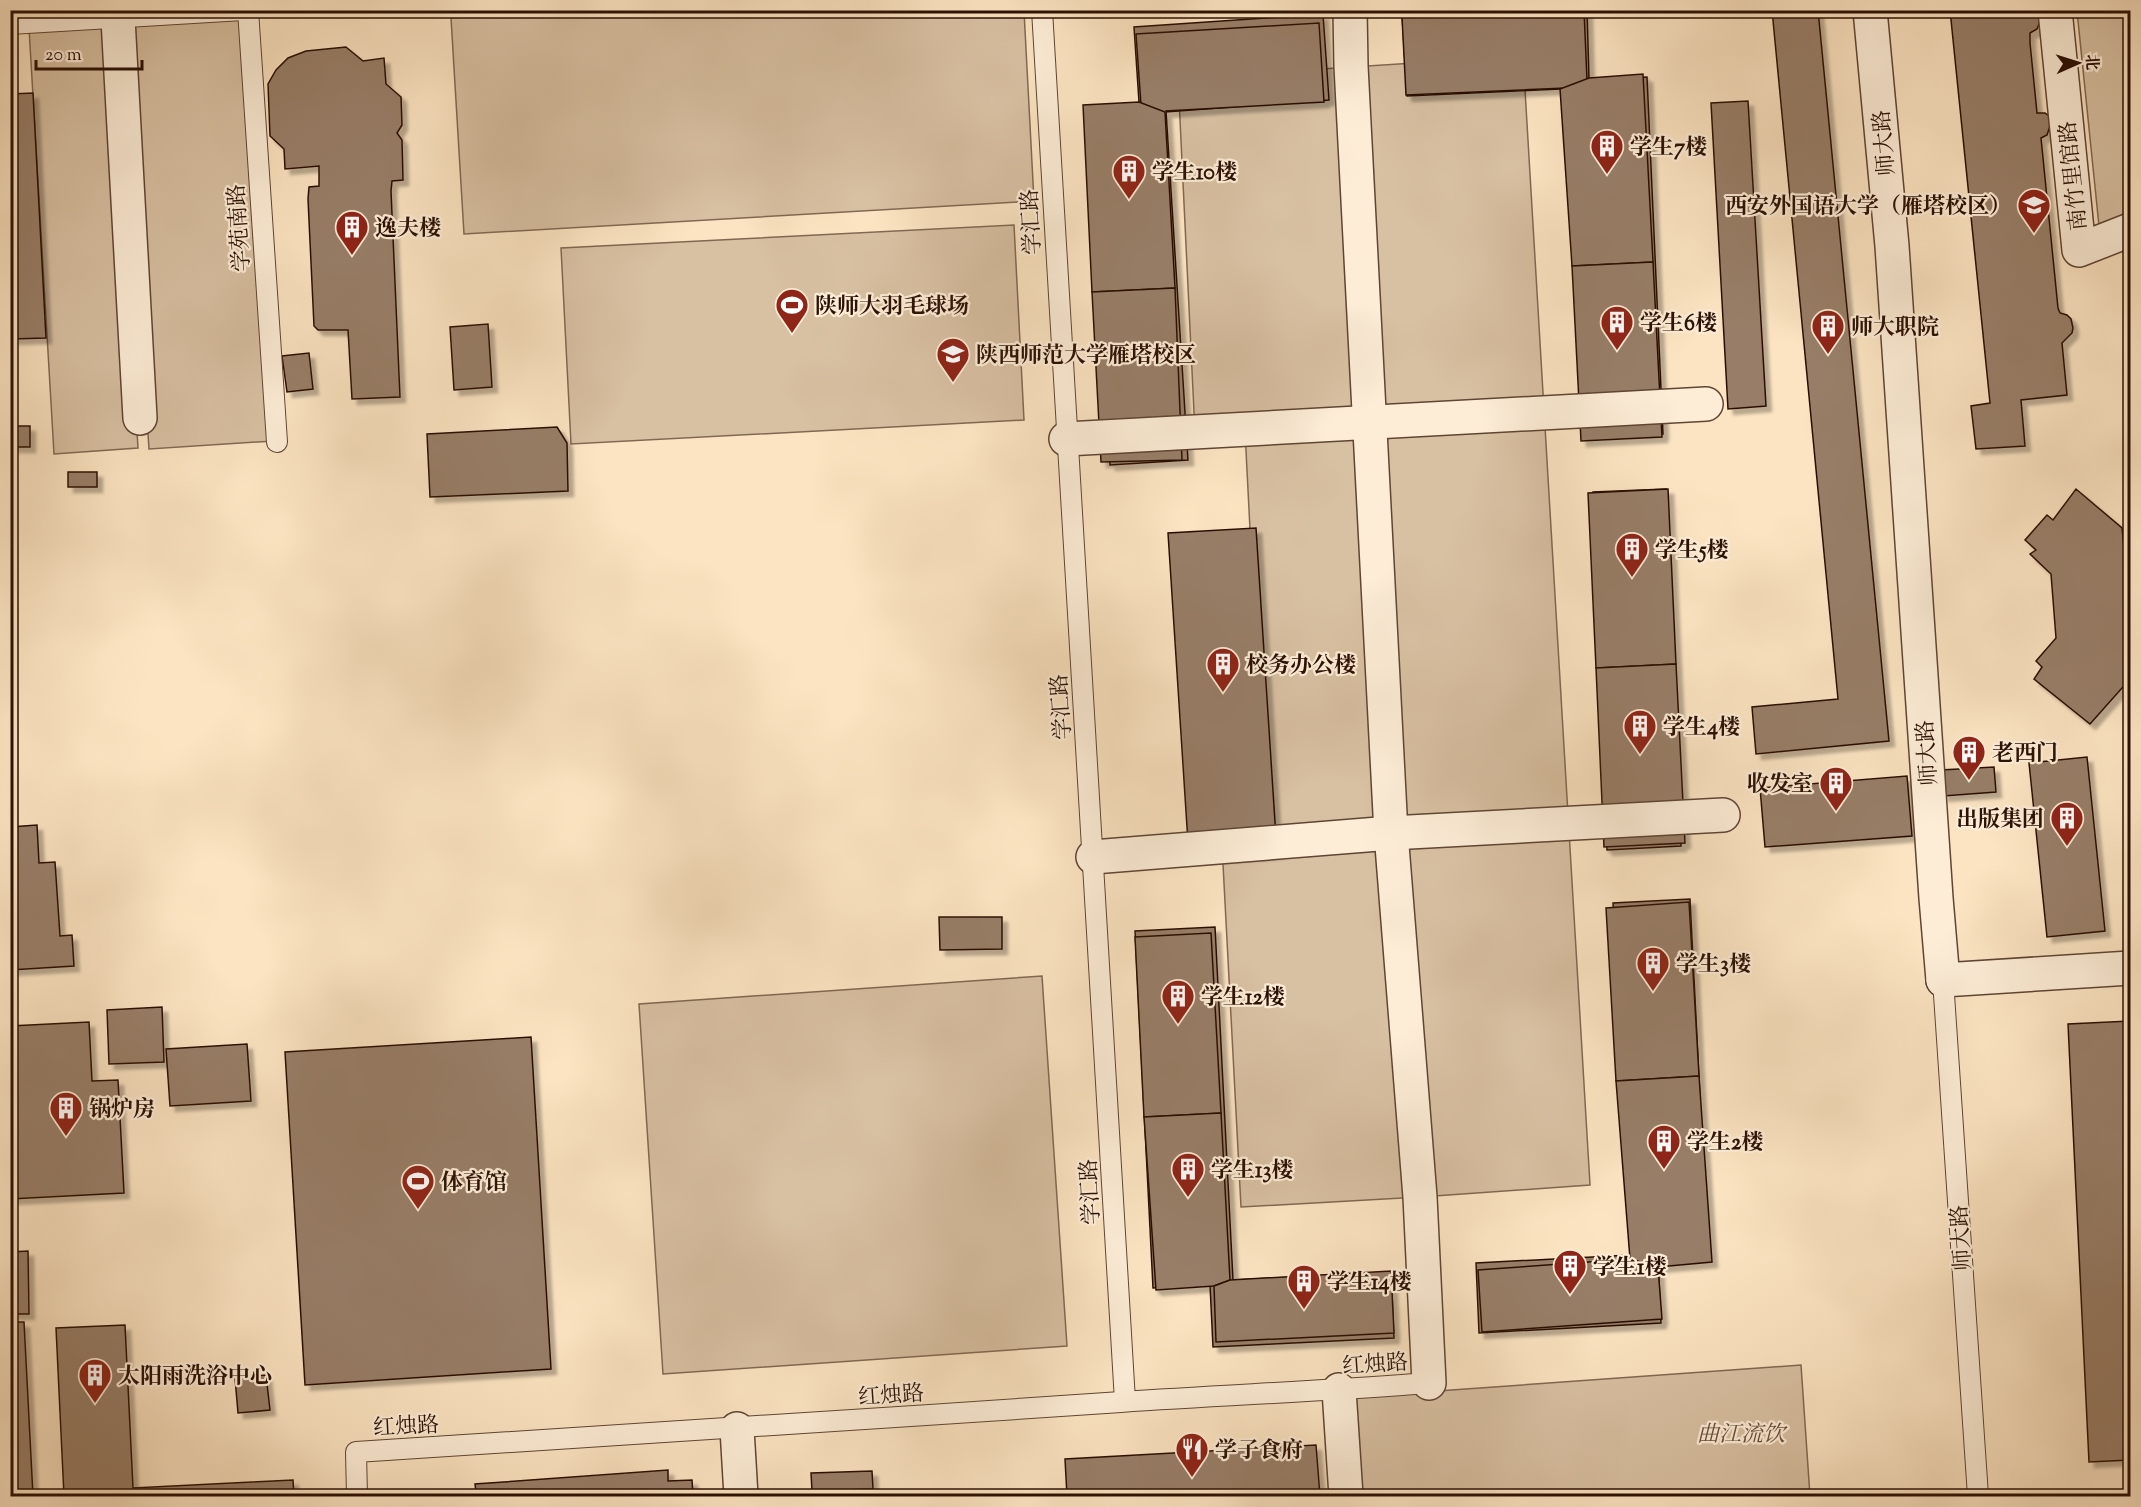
<svg xmlns="http://www.w3.org/2000/svg" width="2141" height="1507" viewBox="0 0 2141 1507" font-family="'Sorts Mill Goudy','Noto Serif SC',serif">
	<style>
		.green { fill: #d8c0a2; stroke: #826853; stroke-width: 1.5 }
		.building { fill: #987e67; stroke: #2b1004; stroke-width: 1.5; filter: url(#shadow) }
		.lines { fill: none; stroke-linecap: round; stroke-linejoin: round }
		.service-casing { stroke: #5f4534; stroke-width: 22 }
		.minor-casing { stroke: #5f4534; stroke-width: 36 }
		.tertiary-casing { stroke: #5f4534; stroke-width: 36 }
		.service { stroke: #fdedd7; stroke-width: 20 }
		.minor { stroke: #fdedd7; stroke-width: 33 }
		.tertiary { stroke: #fdedd7; stroke-width: 33 }
		.labels { text-anchor: middle; stroke-width: 4.5; stroke-linejoin: round; paint-order: stroke }
		.street-label { font-size: 22px; fill: #2b1004; stroke: #fdedd7 }
		.poi-label { font-size: 22px; font-weight: bold; fill: #2b1004; stroke: #fdedd7; text-anchor: start }
		.park-label { font-size: 22px; font-style: italic; fill: #684e3b; stroke: #fdedd7 }
	</style>
	<defs>
		<filter id="shadow"><feDropShadow dx="5.5" dy="5.5" stdDeviation="1.5" flood-color="#0004"/></filter>
	</defs>
	<rect width="100%" height="100%" fill="#fce4c2"/>
	<filter id="stains"><feTurbulence type="fractalNoise" baseFrequency=".00333" numOctaves="4"/><feColorMatrix values="0 0 0 0 .2 0 0 0 0 .09 0 0 0 0 .02 0 0 0 .5 -.17"/></filter>
	<radialGradient id="worn" r=".72"><stop offset=".6" stop-color="#630" stop-opacity="0"/><stop offset="1" stop-color="#630" stop-opacity=".3"/></radialGradient>
	<g class="green">
		<polygon points="587,10 1024,11 1034,201 464,234 451,18"/>
		<polygon points="2077,11 2130,11 2130,223 2099,226"/>
		<polygon points="242,15 273,441 149,449 121,23"/>
		<polygon points="113,23 138,448 54,454 29,28"/>
		<polygon points="1523,56 1590,1185 1420,1197 1241,1207 1222,845 1266,844 1245,431 1195,433 1178,78"/>
		<polygon points="1014,225 1024,420 571,444 561,248"/>
		<polygon points="1042,976 1067,1346 663,1374 639,1004"/>
		<polygon points="1801,1365 1810,1496 1361,1496 1353,1397"/>
	</g>
	<g class="building">
		<polygon points="1497,10 1587,10 1589,78 1560,89 1407,96 1402,15"/>
		<polygon points="1547,10 1584,10 1587,80 1647,77 1663,434 1582,437 1566,88 1406,95 1402,17"/>
		<polygon points="1772,10 1818,10 1889,741 1756,754 1752,707 1838,699"/>
		<polygon points="1950,10 2040,10 2041,19 2037,29 2030,33 2030,43 2037,113 2045,113 2049,116 2051,123 2047,135 2041,138 2058,308 2060,313 2067,315 2071,319 2073,328 2072,333 2062,343 2067,395 2021,400 2025,446 1976,449 1971,406 1990,403"/>
		<polygon points="1323,14 1329,100 1165,112 1139,102 1134,27"/>
		<polygon points="1319,23 1324,102 1166,111 1188,460 1110,465 1087,109 1141,105 1136,34"/>
		<polygon points="346,47 363,61 384,58 386,84 401,97 402,125 397,133 402,140 403,180 392,181 391,191 400,397 352,399 348,330 318,330 314,326 308,199 309,187 319,186 319,166 285,169 284,149 270,136 268,84 276,70 288,58 306,51"/>
		<polygon points="1643,74 1653,262 1572,266 1560,89 1589,78"/>
		<polygon points="33,93 46,338 10,339 10,94"/>
		<polygon points="1748,101 1766,406 1728,409 1711,103"/>
		<polygon points="1139,102 1165,112 1175,288 1092,292 1083,105"/>
		<polygon points="1653,262 1662,437 1581,441 1572,266"/>
		<polygon points="1175,288 1182,460 1101,462 1092,292"/>
		<polygon points="488,324 492,387 454,390 450,327"/>
		<polygon points="309,353 313,389 287,392 282,356"/>
		<rect x="10" y="426" width="20" height="21"/>
		<polygon points="557,427 567,443 568,491 430,497 427,434"/>
		<rect x="68" y="472" width="29" height="15"/>
		<polygon points="1666,489 1681,846 1607,850 1593,492"/>
		<polygon points="1668,489 1676,664 1596,668 1588,493"/>
		<polygon points="2076,489 2122,528 2126,568 2130,568 2130,638 2127,638 2130,679 2090,724 2034,679 2042,667 2036,661 2056,638 2051,574 2030,554 2036,550 2025,540 2047,515 2053,520"/>
		<polygon points="1256,528 1277,853 1189,858 1168,533"/>
		<polygon points="1676,664 1685,843 1604,847 1596,668"/>
		<polygon points="2087,757 2105,931 2047,937 2029,763"/>
		<polygon points="1994,767 1996,792 1943,796 1941,770"/>
		<polygon points="1907,776 1912,836 1765,847 1760,788"/>
		<polygon points="37,825 39,863 55,862 60,936 72,935 74,966 10,970 10,827"/>
		<polygon points="1690,899 1708,1256 1658,1259 1661,1323 1479,1333 1476,1263 1630,1255 1613,903"/>
		<polygon points="1689,902 1699,1076 1616,1081 1606,908"/>
		<polygon points="939,917 1002,917 1002,949 940,950"/>
		<polygon points="1215,927 1233,1280 1391,1272 1394,1338 1213,1347 1210,1285 1153,1288 1135,931"/>
		<polygon points="1211,933 1221,1113 1144,1117 1135,937"/>
		<polygon points="162,1007 164,1062 109,1064 107,1010"/>
		<polygon points="2130,1021 2130,1460 2089,1462 2068,1024"/>
		<polygon points="89,1022 92,1081 118,1080 124,1193 10,1199 10,1026"/>
		<polygon points="531,1037 551,1369 305,1385 285,1052"/>
		<polygon points="247,1044 251,1101 170,1106 166,1049"/>
		<polygon points="1699,1076 1712,1262 1658,1267 1630,1259 1616,1081"/>
		<polygon points="1221,1113 1230,1280 1214,1286 1156,1290 1144,1117"/>
		<polygon points="28,1251 29,1314 10,1314 10,1252"/>
		<polygon points="1630,1259 1658,1267 1662,1319 1482,1332 1478,1270"/>
		<polygon points="1391,1271 1394,1333 1216,1342 1214,1286 1230,1280"/>
		<polygon points="10,1322 24,1322 33,1496 10,1496"/>
		<polygon points="125,1325 133,1488 293,1480 294,1496 64,1496 56,1328"/>
		<polygon points="266,1375 270,1410 238,1413 235,1378"/>
		<polygon points="1316,1445 1320,1496 1067,1496 1065,1459"/>
		<polygon points="668,1470 668,1481 692,1480 693,1496 449,1496 448,1494 476,1492 475,1484"/>
		<polygon points="872,1471 873,1489 812,1491 811,1473"/>
	</g>
	<g class="lines">
		<defs>
			<g id="service">
				<polyline points="248,10 277,442"/>
				<polyline points="1042,10 1125,1401"/>
				<polyline points="10,24 243,10"/>
				<polyline points="1943,980 1978,1496"/>
				<path d="M 357,1496 L 356,1452 C 611,1437 866,1419 1121,1402 C 1224,1395 1326,1391 1429,1383"/>
			</g>
			<g id="minor">
				<polyline points="1350,10 1351,66 1391,833 1420,1197 1429,1383"/>
				<polyline points="2055,10 2079,250 2130,230"/>
				<polyline points="118,19 140,418"/>
				<polyline points="1066,439 1706,404"/>
				<polyline points="1093,857 1391,833 1723,815"/>
				<polyline points="1943,980 2130,968"/>
				<polyline points="1339,1390 1346,1496"/>
				<polyline points="737,1429 741,1496"/>
			</g>
			<polyline id="tertiary" points="1870,10 1892,246 1936,898 1943,980"/>
		</defs>
		<use href="#service" class="service-casing"/>
		<use href="#minor" class="minor-casing"/>
		<use href="#tertiary" class="tertiary-casing"/>
		<use href="#service" class="service"/>
		<use href="#minor" class="minor"/>
		<use href="#tertiary" class="tertiary"/>
	</g>
	<defs>
		<symbol id="building-pin" viewBox="-11 -11 22 30"><path d="M0 17L-7.5 6A9.5 9.5 0 1 1 7.5 6Z" fill="#8f2418" stroke="#fdedd7"/><path d="M-4-6H4V6H1V3H-1V6H-4ZM-2.5-4.3h1.7v1.8h-1.7ZM.8-4.3h1.7v1.8H.8ZM-2.5-1h1.7V.8h-1.7ZM.8-1h1.7V.8H.8Z" fill="#fff"/></symbol>
		<symbol id="university-pin" viewBox="-11 -11 22 30"><path d="M0 17L-7.5 6A9.5 9.5 0 1 1 7.5 6Z" fill="#8f2418" stroke="#fdedd7"/><path d="M0-5L7-2L0 1L-7-2ZM-4 1L0 2.5L4 1V4Q0 6-4 4Z" fill="#fff"/></symbol>
		<symbol id="stadium-pin" viewBox="-11 -11 22 30"><path d="M0 17L-7.5 6A9.5 9.5 0 1 1 7.5 6Z" fill="#8f2418" stroke="#fdedd7"/><path d="M0-5a6.5 5 0 1 0 0 10a6.5 5 0 1 0 0-10ZM-3.5-1.8h7v3.6h-7Z" fill="#fff"/></symbol>
		<symbol id="restaurant-pin" viewBox="-11 -11 22 30"><path d="M0 17L-7.5 6A9.5 9.5 0 1 1 7.5 6Z" fill="#8f2418" stroke="#fdedd7"/><path d="M-5-6h1v4h1v-4h1v4h1v-4h1v5L-1.5 .5V6h-2V.5L-5-1ZM5-6V6H3V1.5H1.5Q1.5-4 5-6Z" fill="#fff"/></symbol>
	</defs>
	<g fill-rule="evenodd">
		<use href="#building-pin" x="1588" y="127" width="38" height="52"/>
		<use href="#building-pin" x="1110" y="152" width="38" height="52"/>
		<use href="#university-pin" x="2015" y="186" width="38" height="52"/>
		<use href="#building-pin" x="333" y="208" width="38" height="52"/>
		<use href="#stadium-pin" x="773" y="286" width="38" height="52"/>
		<use href="#building-pin" x="1598" y="303" width="38" height="52"/>
		<use href="#building-pin" x="1809" y="307" width="38" height="52"/>
		<use href="#university-pin" x="934" y="335" width="38" height="52"/>
		<use href="#building-pin" x="1613" y="530" width="38" height="52"/>
		<use href="#building-pin" x="1204" y="645" width="38" height="52"/>
		<use href="#building-pin" x="1621" y="707" width="38" height="52"/>
		<use href="#building-pin" x="1950" y="733" width="38" height="52"/>
		<use href="#building-pin" x="1817" y="764" width="38" height="52"/>
		<use href="#building-pin" x="2048" y="799" width="38" height="52"/>
		<use href="#building-pin" x="1634" y="944" width="38" height="52"/>
		<use href="#building-pin" x="1159" y="977" width="38" height="52"/>
		<use href="#building-pin" x="47" y="1089" width="38" height="52"/>
		<use href="#building-pin" x="1645" y="1122" width="38" height="52"/>
		<use href="#building-pin" x="1169" y="1150" width="38" height="52"/>
		<use href="#stadium-pin" x="399" y="1162" width="38" height="52"/>
		<use href="#building-pin" x="1551" y="1247" width="38" height="52"/>
		<use href="#building-pin" x="1285" y="1262" width="38" height="52"/>
		<use href="#building-pin" x="76" y="1356" width="38" height="52"/>
		<use href="#restaurant-pin" x="1173" y="1430" width="38" height="52"/>
	</g>
	<g class="labels">
		<g class="street-label">
			<text transform="translate(1883 143) rotate(-95)" y="8">师大路</text>
			<text transform="translate(2072 176) rotate(-96)" y="8">南竹里馆路</text>
			<text transform="translate(1030 222) rotate(-93)" y="8">学汇路</text>
			<text transform="translate(238 228) rotate(-94)" y="8">学苑南路</text>
			<text transform="translate(1060 707) rotate(-94)" y="8">学汇路</text>
			<text transform="translate(1926 753) rotate(-94)" y="8">师大路</text>
			<text transform="translate(1089 1192) rotate(-93)" y="8">学汇路</text>
			<text transform="translate(1960 1238) rotate(-94)" y="8">师大路</text>
			<text transform="translate(1375 1363) rotate(-4)" y="8">红烛路</text>
			<text transform="translate(891 1394) rotate(-4)" y="8">红烛路</text>
			<text transform="translate(406 1425) rotate(-3)" y="8">红烛路</text>
		</g>
		<g class="poi-label">
			<text x="1630" y="154">学生7楼</text>
			<text x="1152" y="179">学生10楼</text>
			<text x="2011" y="213" text-anchor="end">西安外国语大学（雁塔校区）</text>
			<text x="375" y="235">逸夫楼</text>
			<text x="815" y="313">陕师大羽毛球场</text>
			<text x="1640" y="330">学生6楼</text>
			<text x="1851" y="334">师大职院</text>
			<text x="976" y="362">陕西师范大学雁塔校区</text>
			<text x="1655" y="557">学生5楼</text>
			<text x="1246" y="672">校务办公楼</text>
			<text x="1663" y="734">学生4楼</text>
			<text x="1992" y="760">老西门</text>
			<text x="1813" y="791" text-anchor="end">收发室</text>
			<text x="2044" y="826" text-anchor="end">出版集团</text>
			<text x="1676" y="971">学生3楼</text>
			<text x="1201" y="1004">学生12楼</text>
			<text x="89" y="1116">锅炉房</text>
			<text x="1687" y="1149">学生2楼</text>
			<text x="1211" y="1177">学生13楼</text>
			<text x="441" y="1189">体育馆</text>
			<text x="1593" y="1274">学生1楼</text>
			<text x="1327" y="1289">学生14楼</text>
			<text x="118" y="1383">太阳雨洗浴中心</text>
			<text x="1215" y="1457">学子食府</text>
		</g>
		<g class="park-label">
			<text x="1741" y="1441">曲江流饮</text>
		</g>
	</g>
	<rect width="2141" height="1507" fill="none" stroke="#fce4c2" stroke-width="36"/>
	<rect x="12" y="12" width="2117" height="1483" fill="none" stroke="#2b1004" stroke-width="3"/>
	<rect x="18" y="18" width="2105" height="1471" fill="none" stroke="#2b1004" stroke-width="1.5"/>
	<g transform="translate(2078 63) rotate(87)" stroke="#fdedd7" stroke-width="4.5" paint-order="stroke">
	<path d="M0-4.5L10 22L0 15L-10 22Z" fill="#2b1004"/>
	<text y="-9" font-size="16" font-weight="bold" text-anchor="middle" fill="#2b1004">北</text>
	</g>
	<path d="M36 60v9h106v-9" fill="none" stroke="#2b1004" stroke-width="3"/>
	<text x="45" y="60" font-size="18" fill="#2b1004" stroke="#fdedd7" stroke-width="4.5" paint-order="stroke">20 m</text>
	<rect width="100%" height="100%" filter="url(#stains)"/>
	<rect width="100%" height="100%" fill="url(#worn)"/>
</svg>
